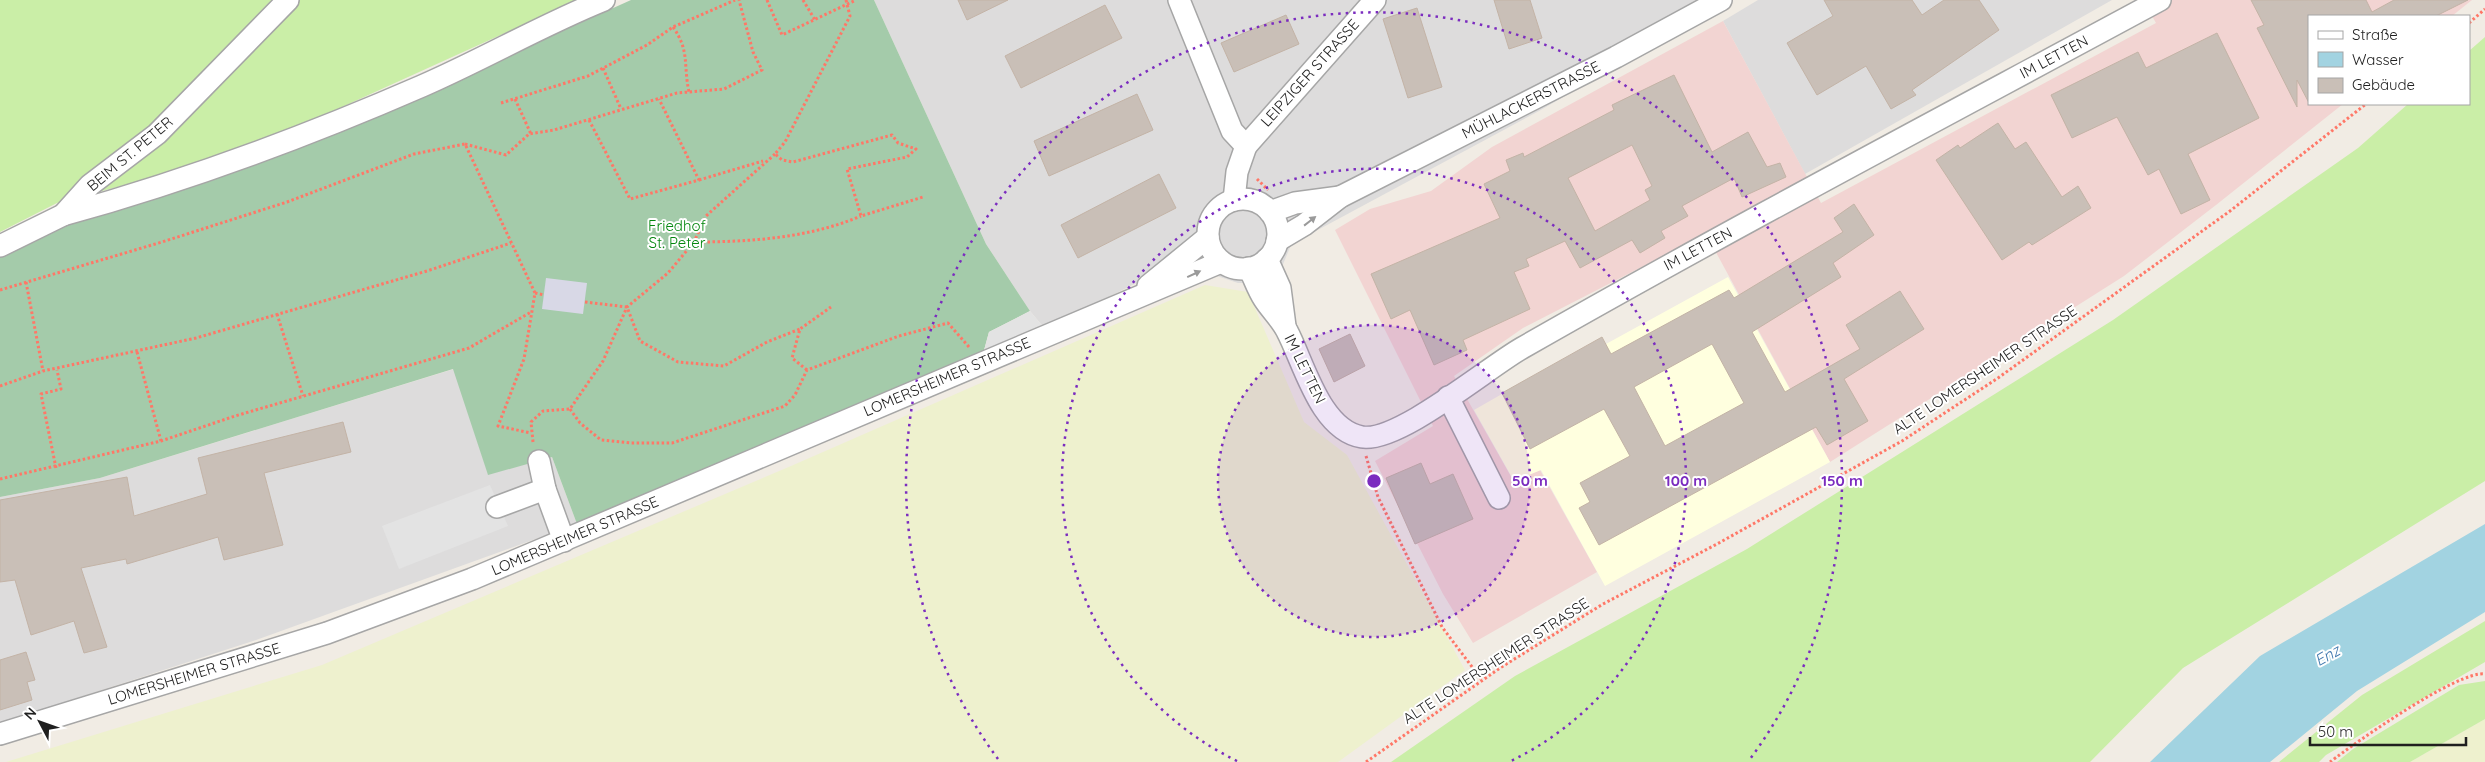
<svg xmlns="http://www.w3.org/2000/svg" width="2485" height="762" viewBox="0 0 2485 762" font-family="Quicksand,sans-serif">
	<style>
		.residential { fill: #dddcdc }
		.commercial { fill: #f2d4d2 }
		.education { fill: #ffffdf }
		.farmland { fill: #eef1ce }
		.grass { fill: #caeea7 }
		.cemetery { fill: #a4cbaa }
		.parking { fill: #e3e3e3 }
		.plaza { fill: #d8d8e6 }
		.water { fill: #a2d3e1 }
		.building { fill: #c9bfb7; stroke: #c3b3a6; fill-rule: evenodd }
		.lines { fill: none; stroke-linecap: round; stroke-linejoin: round }
		.minor-casing { stroke: #a6a6a6; stroke-width: 24 }
		.path { stroke: #ff7767; stroke-width: 3; stroke-dasharray: 2.5 2.5; stroke-linecap: butt }
		.minor { stroke: #fff; stroke-width: 21 }
		.oneway { fill: #9a9a9a }
		.ring { fill: none; stroke: #7b2cbf; stroke-width: 2.5; stroke-dasharray: 2.5 5 }
		.labels { text-anchor: middle; stroke-width: 4; stroke-linejoin: round; paint-order: stroke }
		.street-label { font-size: 15px; fill: #1f1f1f; stroke: #fff }
		.park-label { font-size: 15px; fill: #03870e; stroke: #fff }
		.water-label { font-size: 16px; font-style: italic; fill: #4078ae; stroke: #fff }
		.centre { fill: #7b2cbf; stroke: #fff; stroke-width: 2.5 }
		.ring-label { font-size: 15px; text-anchor: middle; font-weight: bold; fill: #7b2cbf; stroke: #fff; stroke-width: 4; stroke-linejoin: round; paint-order: stroke }
	</style>
	<rect width="100%" height="100%" fill="#f1ece4"/>
	<g class="residential">
		<polygon points="874,0 1731,0 1539,111 1314,232 1291,245 1281,269 1257,283 1238,283 1211,274 1194,254 1045,329 1030,311 986,244"/>
		<polygon points="1758,0 2112,0 1805,174 1723,21"/>
		<polygon points="454,369 488,474 552,457 577,524 253,641 0,723 0,497 100,478"/>
	</g>
	<polygon class="commercial" points="2143,0 2472,0 2452,16 2309,16 2309,104 2343,104 2216,205 2124,276 1830,462 1706,234 1523,328 1454,376 1513,480 1540,470 1597,572 1473,643 1443,594 1375,461 1433,426 1335,230 1370,209 1431,191 1492,147 1723,21 1821,203 2156,23"/>
	<polygon class="education" points="1728,277 1830,462 1605,586 1541,470 1514,481 1474,410 1602,337 1606,344"/>
	<g class="farmland">
		<polygon points="1205,285 1248,292 1304,422 1347,455 1465,670 1338,762 6,762 322,665 791,466"/>
		<polygon points="2485,719 2485,762 2410,762"/>
	</g>
	<g class="grass">
		<polygon points="0,0 578,0 331,112 196,166 57,203 0,232"/>
		<polygon points="2485,37 2485,481 2183,668 2090,762 1391,762 1515,676 1747,549 2113,320 2358,148 2408,104 2469,104 2469,51"/>
		<polygon points="2485,621 2485,662 2326,755 2319,762 2279,762 2362,695"/>
		<polygon points="2485,681 2485,719 2410,762 2337,762 2353,749 2459,685"/>
	</g>
	<polygon class="cemetery" points="631,0 874,0 986,244 1030,311 989,332 983,354 577,524 552,457 488,475 453,369 100,478 0,497 0,252 64,220 427,92"/>
	<g class="parking">
		<polygon points="1030,311 1045,329 983,354 989,332"/>
		<polygon points="490,485 508,526 399,569 382,526"/>
	</g>
	<polygon class="plaza" points="546,278 587,283 583,314 542,309"/>
	<polygon class="water" points="2485,524 2485,612 2357,691 2270,762 2150,762 2260,656"/>
	<g class="building">
		<polygon points="958,0 1008,0 967,20"/>
		<polygon points="1494,0 1530,0 1542,38 1509,49"/>
		<polygon points="1824,0 1912,0 1922,15 1944,0 1979,0 1999,30 1912,90 1916,95 1891,109 1866,66 1817,95 1787,43 1833,16"/>
		<polygon points="2251,0 2366,0 2372,12 2394,0 2468,0 2436,16 2309,16 2309,103 2297,80 2297,107 2257,28 2264,25"/>
		<polygon points="1105,5 1122,38 1021,88 1005,56"/>
		<polygon points="1417,8 1442,87 1408,98 1383,19"/>
		<polygon points="1286,15 1299,44 1234,72 1221,43"/>
		<polygon points="2217,33 2259,118 2188,154 2210,200 2181,214 2159,169 2148,175 2117,117 2072,138 2051,95 2138,52 2146,68"/>
		<path d="M 1674,75 L 1712,152 L 1748,132 L 1767,167 L 1780,163 L 1786,177 L 1742,197 L 1734,178 L 1682,206 L 1688,216 L 1661,231 L 1665,238 L 1640,253 L 1632,240 L 1580,268 L 1565,241 L 1526,259 L 1529,266 L 1514,272 L 1530,309 L 1463,340 L 1467,350 L 1434,365 L 1410,310 L 1391,319 L 1371,274 L 1500,218 L 1484,184 L 1510,171 L 1506,160 L 1523,153 L 1524,157 L 1614,110 L 1612,105 ZM 1632,145 L 1652,186 L 1645,190 L 1650,200 L 1595,231 L 1568,178 Z"/>
		<polygon points="1137,94 1153,130 1049,176 1034,141"/>
		<polygon points="1998,123 2015,149 2026,142 2062,197 2078,186 2091,208 2032,245 2029,242 2002,260 1936,160 1958,145 1960,148"/>
		<polygon points="1159,174 1176,208 1078,258 1061,225"/>
		<path d="M 1854,204 L 1874,235 L 1833,263 L 1841,277 L 1752,332 L 1785,392 L 1860,349 L 1846,325 L 1900,291 L 1924,329 L 1844,379 L 1868,421 L 1827,445 L 1816,427 L 1599,545 L 1579,508 L 1590,502 L 1580,483 L 1630,456 L 1604,409 L 1530,449 L 1502,393 L 1602,337 L 1611,354 L 1729,290 L 1734,298 L 1843,232 L 1834,218 ZM 1712,344 L 1744,403 L 1665,446 L 1634,387 Z"/>
		<polygon points="1350,334 1365,366 1334,382 1319,349"/>
		<polygon points="343,422 351,452 264,473 283,545 224,560 218,537 127,564 126,559 81,568 107,647 84,653 74,621 31,635 15,580 0,582 0,500 127,477 134,516 207,494 198,458"/>
		<polygon points="1421,463 1430,484 1453,474 1473,519 1415,544 1386,478"/>
		<polygon points="26,652 35,680 27,682 32,700 0,710 0,660"/>
	</g>
	<g class="lines">
		<defs>
			<g id="minor">
				<polyline points="1179,0 1232,131 1246,146 1237,172 1234,200"/>
				<polyline points="1246,146 1375,0"/>
				<circle cx="1243" cy="234" r="35"/>
				<polyline points="1270,212 1295,203 1340,197"/>
				<path d="M 63,215 C 186,181 305,137 422,86 C 484,59 542,25 604,0"/>
				<polyline points="1277,241 1304,225 1340,197 1616,57 1721,0"/>
				<polyline points="0,246 63,215 90,185 157,134 288,0"/>
				<polyline points="1267,259 1280,288 1285,326"/>
				<path d="M 1249,268 C 1254,278 1258,290 1264,299 C 1271,310 1281,319 1287,331 C 1304,363 1320,430 1362,437 C 1398,443 1487,368 1522,348 C 1732,228 1947,115 2160,0"/>
				<polyline points="1148,286 1208,237"/>
				<polyline points="1448,397 1499,498"/>
				<polyline points="539,461 545,489 564,541"/>
				<polyline points="497,507 545,489"/>
				<polyline points="0,734 327,633 472,579 1221,262"/>
			</g>
		</defs>
		<use href="#minor" class="minor-casing"/>
		<g class="path">
			<polyline points="767,0 782,35 856,0"/>
			<polyline points="803,0 815,20"/>
			<polyline points="846,0 850,16 785,142 775,154 782,160 793,162 892,135 898,143 916,149 907,157 847,169 861,216 923,197"/>
			<polyline points="2469,23 2485,9"/>
			<path d="M 673,27 C 690,51 683,64 689,92"/>
			<polyline points="603,68 621,109"/>
			<polyline points="515,99 531,134"/>
			<polyline points="501,103 588,76 647,45 673,27 735,0"/>
			<polyline points="589,120 630,199 699,180 659,99"/>
			<polyline points="465,144 506,155 529,134 554,130 677,93 724,89 762,70 753,52 739,0"/>
			<path d="M 775,154 L 706,216 L 694,242 C 750,242 809,238 861,216"/>
			<polyline points="1257,179 1268,190"/>
			<polyline points="699,180 763,161"/>
			<polyline points="26,282 43,371"/>
			<polyline points="0,290 162,242 287,202 414,154 465,144 535,293 524,359 498,426 531,433"/>
			<polyline points="535,293 544,295"/>
			<polyline points="585,302 627,307 640,341 678,362 724,366 767,342 800,329"/>
			<polyline points="277,314 303,396"/>
			<polyline points="137,352 161,441"/>
			<polyline points="807,370 792,358 800,329 831,307"/>
			<polyline points="0,386 43,371 196,338 427,271 511,243"/>
			<polyline points="570,409 580,423 601,440 631,443 672,443 785,406 795,395 807,370 899,336 948,323 969,347"/>
			<polyline points="533,442 531,422 543,411 570,409 603,361 627,307 668,273 694,242"/>
			<polyline points="1366,456 1378,497 1442,627 1482,680"/>
			<polyline points="56,468 41,394 61,389 57,370"/>
			<polyline points="0,479 161,441 235,416 469,348 531,312"/>
			<polyline points="1366,762 1500,668 1603,604 1717,544 1902,441 1998,378 2230,211 2366,104"/>
			<path d="M 2330,762 C 2355,743 2458,670 2485,674"/>
		</g>
		<use href="#minor" class="minor"/>
	</g>
	<defs><path id="oneway-solid" d="M-6-.8H1V-3.2L6.5 0L1 3.2V.8H-6Z" transform="scale(1.25)"/></defs>
	<g class="oneway">
		<use href="#oneway-solid" transform="translate(1310 221) rotate(-38)"/>
		<use href="#oneway-solid" transform="translate(1194 274) rotate(-25)"/>
	</g>
	<circle cx="1374" cy="481" r="156" fill="#7b2cbf" fill-opacity=".12"/>
	<g class="ring">
		<circle cx="1374" cy="481" r="156"/>
		<path d="M1237 761A312 312 0 1 1 1511 761"/>
		<path d="M998 759A468 468 0 1 1 1750 759"/>
	</g>
	<g class="labels">
		<g class="street-label">
			<text transform="translate(2054 57) rotate(-28)" y="5">IM LETTEN</text>
			<text transform="translate(1310 73) rotate(-48)" y="5">LEIPZIGER STRASSE</text>
			<text transform="translate(1531 100) rotate(-27)" y="5">MÜHLACKERSTRASSE</text>
			<text transform="translate(130 154) rotate(-40)" y="5">BEIM ST. PETER</text>
			<text transform="translate(1698 249) rotate(-28)" y="5">IM LETTEN</text>
			<text transform="translate(1305 369) rotate(64)" y="5">IM LETTEN</text>
			<text transform="translate(1985 370) rotate(-34)" y="5">ALTE LOMERSHEIMER STRASSE</text>
			<text transform="translate(947 377) rotate(-23)" y="5">LOMERSHEIMER STRASSE</text>
			<text transform="translate(575 536) rotate(-23)" y="5">LOMERSHEIMER STRASSE</text>
			<text transform="translate(1496 661) rotate(-33)" y="5">ALTE LOMERSHEIMER STRASSE</text>
			<text transform="translate(194 674) rotate(-17)" y="5">LOMERSHEIMER STRASSE</text>
		</g>
		<g class="park-label">
			<text x="677" y="231">Friedhof<tspan x="677" dy="17">St. Peter</tspan></text>
		</g>
		<g class="water-label">
			<text transform="translate(2327 655) rotate(-29)" y="6">Enz</text>
		</g>
	</g>
	<circle cx="1374" cy="481" r="8" class="centre"/>
	<g class="ring-label">
		<text x="1530" y="486">50 m</text>
		<text x="1686" y="486">100 m</text>
		<text x="1842" y="486">150 m</text>
	</g>
	<rect x="2308" y="15" width="162" height="90" fill="#ffffff" stroke="#a5a5a5"/>
	<rect x="2318" y="31" width="25" height="8" fill="#ffffff" stroke="#a5a5a5"/>
	<text x="2352" y="40" font-size="15" fill="#1f1f1f">Straße</text>
	<rect x="2318" y="52" width="25" height="15" fill="#a2d3e1" stroke="#a5a5a5"/>
	<text x="2352" y="65" font-size="15" fill="#1f1f1f">Wasser</text>
	<rect x="2318" y="78" width="25" height="15" fill="#c9bfb7" stroke="#a5a5a5"/>
	<text x="2352" y="90" font-size="15" fill="#1f1f1f">Gebäude</text>
	<g transform="translate(40 722) rotate(311)" stroke="#ffffff" stroke-width="4" paint-order="stroke">
	<path d="M0-4L9 19L0 12L-9 19Z" fill="#1f1f1f"/>
	<text y="-8" font-size="14" font-weight="bold" text-anchor="middle" fill="#1f1f1f">N</text>
	</g>
	<path d="M2310 737v8h156v-8" fill="none" stroke="#1f1f1f" stroke-width="2.5"/>
	<text x="2318" y="737" font-size="15" fill="#1f1f1f" stroke="#ffffff" stroke-width="4" paint-order="stroke">50 m</text>
</svg>
